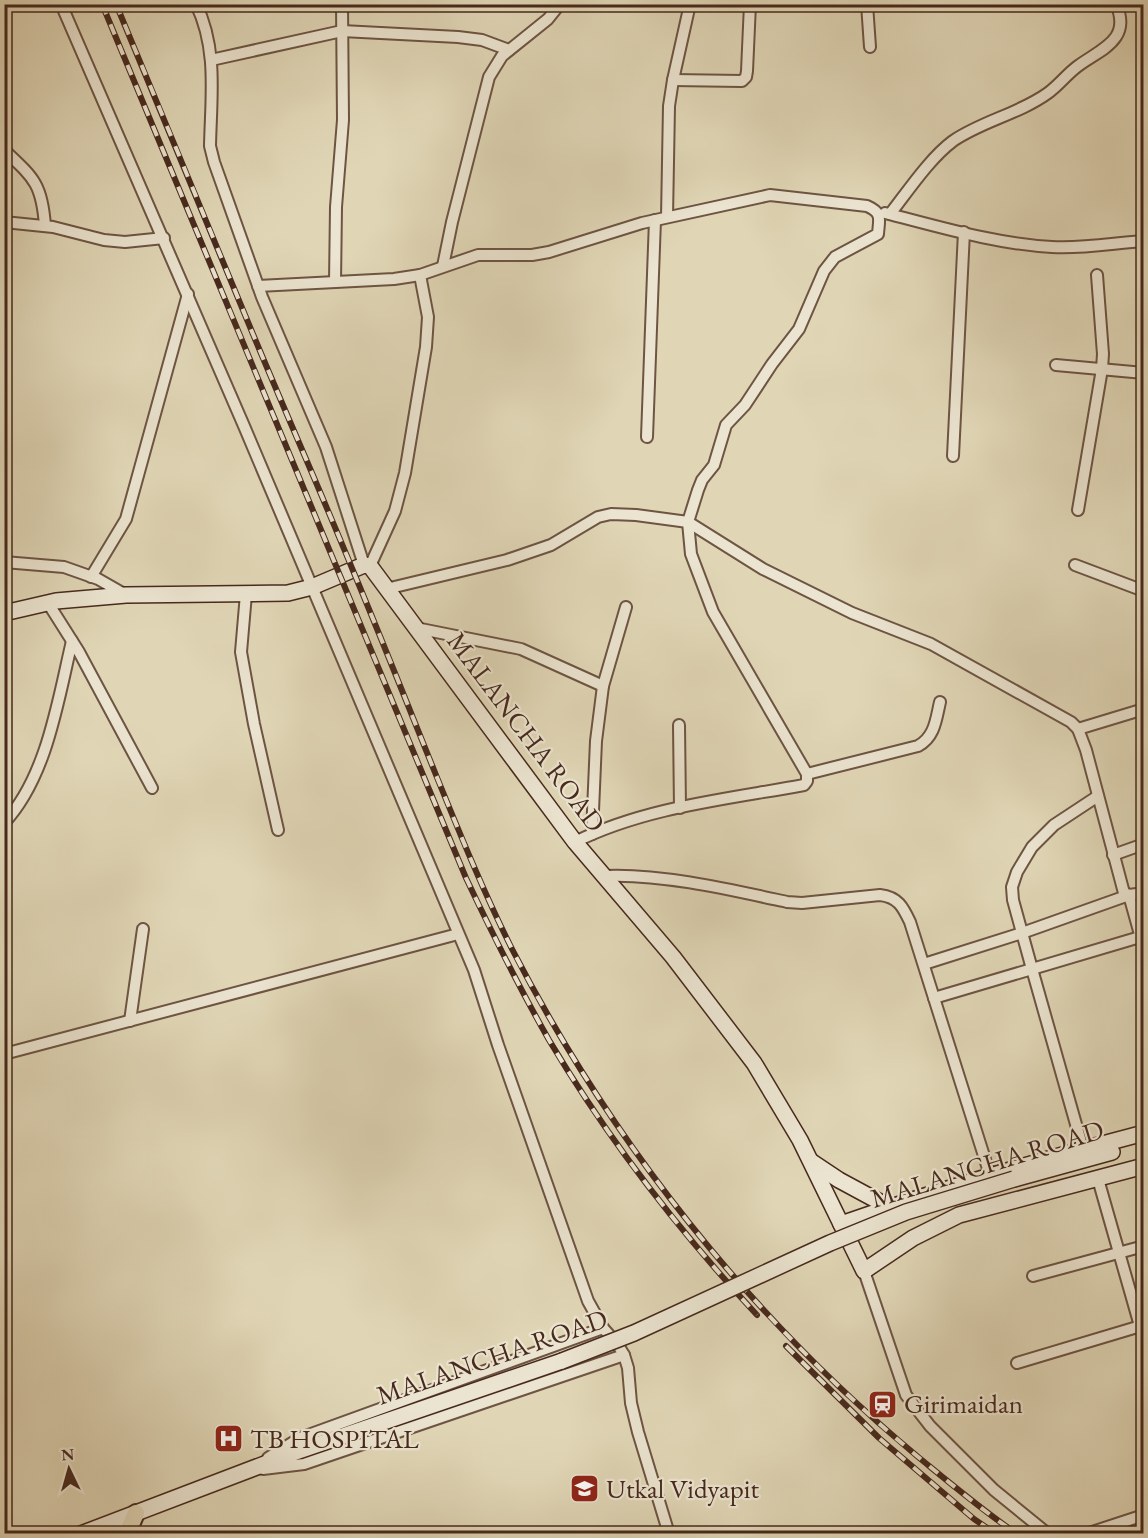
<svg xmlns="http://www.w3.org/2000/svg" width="1148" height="1538" viewBox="0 0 1148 1538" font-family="'EB Garamond',serif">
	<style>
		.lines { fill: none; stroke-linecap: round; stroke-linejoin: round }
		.street-casing { stroke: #6d5443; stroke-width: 14 }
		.secondary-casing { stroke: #47291d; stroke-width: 18 }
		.primary-casing { stroke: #47291d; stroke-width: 20 }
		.street { stroke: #ebe4d0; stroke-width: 10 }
		.secondary { stroke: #ebe4d0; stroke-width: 15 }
		.primary { stroke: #e0d6b6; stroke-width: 16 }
		.rail-casing { stroke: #47291d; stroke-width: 6 }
		.rail { stroke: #ebe4d0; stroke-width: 4; stroke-dasharray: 11; stroke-linecap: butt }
		.secondary-bridge-casing { stroke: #47291d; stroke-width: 18; stroke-linecap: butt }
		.secondary-bridge { stroke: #ebe4d0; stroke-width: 15 }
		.labels { text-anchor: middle; stroke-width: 4.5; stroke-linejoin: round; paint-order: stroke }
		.street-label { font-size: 27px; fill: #47291d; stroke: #ebe4d0 }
		.poi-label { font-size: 27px; fill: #47291d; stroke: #ebe4d0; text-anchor: start }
	</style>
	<rect width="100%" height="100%" fill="#e0d6b6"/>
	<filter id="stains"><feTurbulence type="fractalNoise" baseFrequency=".00333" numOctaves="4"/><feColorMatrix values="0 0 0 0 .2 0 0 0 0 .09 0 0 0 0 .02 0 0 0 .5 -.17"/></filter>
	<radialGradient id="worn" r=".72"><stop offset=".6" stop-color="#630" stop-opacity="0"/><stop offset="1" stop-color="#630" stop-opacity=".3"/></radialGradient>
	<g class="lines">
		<defs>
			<g id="street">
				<polyline points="61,4 244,426 474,970 498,1045 588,1301 603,1328 618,1345 624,1355 628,1368 631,1403 638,1432 669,1534"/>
				<path d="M 196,4 C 218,49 211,97 210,146 L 214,162 L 262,297 L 326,447 L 364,565"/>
				<polyline points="867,4 870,47"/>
				<polyline points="211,60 342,31 458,37 482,40 509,50"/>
				<polyline points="673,80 742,81 746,77 747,71 750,4"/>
				<path d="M 4,150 C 34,178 42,184 45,226"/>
				<path d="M 885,213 C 940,227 996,244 1052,247 C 1082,249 1114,243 1144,241"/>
				<path d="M 890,214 C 908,191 930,158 953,141 C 982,121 1019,114 1048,93 C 1059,85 1067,74 1078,66 C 1101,49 1132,40 1116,4"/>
				<polyline points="667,217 669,106 673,80 690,4"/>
				<polyline points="4,222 53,227 104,240 125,242 164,238"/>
				<polyline points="443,266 452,222 489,77 502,56 548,19 560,4"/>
				<polyline points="335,282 336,207 343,120 342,4"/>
				<path d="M 258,286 L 394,279 L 420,275 L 478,255 L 532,255 L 549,252 L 642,223 L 770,195 L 867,206 C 883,213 879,219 878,234 L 835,257 L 824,271 L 799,329 L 772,364 L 745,405 L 726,425 L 714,465 L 702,480 L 698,490 L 688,522 L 691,554 L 713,612 L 807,774 L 807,781 L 804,785 C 728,799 645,807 575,842"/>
				<polyline points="1056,365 1144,373"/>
				<polyline points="647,437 655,220"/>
				<polyline points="953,456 964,232"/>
				<polyline points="1078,510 1102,369 1103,354 1097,275"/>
				<polyline points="4,562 64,567 98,579 126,595"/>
				<polyline points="1075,565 1144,591"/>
				<polyline points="370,566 395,511 405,473 426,347 428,317 420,275"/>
				<polyline points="91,577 126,519 188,294"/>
				<polyline points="386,589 507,560 551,545 598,517 611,514 636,515 688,522 763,569 852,613 931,644 1071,722 1078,729 1086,750 1124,893 1129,895 1144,893"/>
				<polyline points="246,594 241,652 254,724 278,830"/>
				<polyline points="48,603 79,652 152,788"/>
				<polyline points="416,628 521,649 603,686"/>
				<polyline points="679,725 680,808"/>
				<polyline points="1078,729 1144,709"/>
				<path d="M 807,774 L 918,746 C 935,737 936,719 940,702"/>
				<path d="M 4,823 C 47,777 58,700 72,641"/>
				<polyline points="592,834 596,741 603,686 626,607"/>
				<polyline points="1113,855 1144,844"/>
				<path d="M 604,876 C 659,873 732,890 787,902 L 802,903 L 880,895 C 898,897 903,907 910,922 L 990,1175"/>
				<polyline points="924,964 1022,933 1129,895 1144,949"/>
				<polyline points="934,998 1140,937"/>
				<polyline points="130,1021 143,929"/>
				<polyline points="4,1054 458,934"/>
				<polyline points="1083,1149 1032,969 1013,900 1012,887 1017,872 1032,847 1054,825 1098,796"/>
				<polyline points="1098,1179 1140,1326"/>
				<polyline points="864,1271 906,1395 930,1426 994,1490 1048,1534"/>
				<polyline points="1033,1276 1144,1246"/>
				<polyline points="1017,1363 1144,1325"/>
				<polyline points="268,1458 300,1438 603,1328"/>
				<polyline points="263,1469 304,1464 624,1355"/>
				<polyline points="1086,1534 1144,1515"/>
			</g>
			<g id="secondary">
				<polyline points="4,613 56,601 126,595 288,593 312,587 364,565 370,566 575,842 673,957 754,1063 800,1140 864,1271 913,1238 959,1215 1144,1166"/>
				<polyline points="812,1162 839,1180 889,1207"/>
				<polyline points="1014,1179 1112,1152"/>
				<path d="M 841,1224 C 941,1189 1041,1160 1144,1133"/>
				<polyline points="81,1534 296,1452 562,1361"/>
			</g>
			<polyline id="primary" points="127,1534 136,1513"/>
		</defs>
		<use href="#street" class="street-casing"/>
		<use href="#secondary" class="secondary-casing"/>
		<use href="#primary" class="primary-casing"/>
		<use href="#street" class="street"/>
		<use href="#secondary" class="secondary"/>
		<use href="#primary" class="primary"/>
		<defs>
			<g id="rail">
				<path d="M 102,4 L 466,878 C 492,933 519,987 549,1040 C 608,1139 679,1231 757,1315"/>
				<path d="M 116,4 C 163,116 209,228 255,339 C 288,418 322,495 354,573 C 382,640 409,708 436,775 C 460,834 484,893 512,949 C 612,1143 750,1317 917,1456 C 950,1483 982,1510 1017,1534"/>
				<polyline points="786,1346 879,1438 974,1519 996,1534"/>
			</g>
		</defs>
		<use href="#rail" class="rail-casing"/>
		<use href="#rail" class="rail"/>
		<defs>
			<polyline id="secondary-bridge" points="562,1361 634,1333 830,1243 906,1212 1014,1179"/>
		</defs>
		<use href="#secondary-bridge" class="secondary-bridge-casing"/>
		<use href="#secondary-bridge" class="secondary-bridge"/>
	</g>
	<defs>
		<symbol id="station-square" viewBox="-11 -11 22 22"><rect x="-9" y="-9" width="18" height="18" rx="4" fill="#8f2418" stroke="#ebe4d0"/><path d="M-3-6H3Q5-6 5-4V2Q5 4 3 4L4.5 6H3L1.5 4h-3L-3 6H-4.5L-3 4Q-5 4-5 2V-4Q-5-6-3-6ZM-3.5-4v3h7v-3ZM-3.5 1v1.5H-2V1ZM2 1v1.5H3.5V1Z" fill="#fff"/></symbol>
		<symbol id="hospital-square" viewBox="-11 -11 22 22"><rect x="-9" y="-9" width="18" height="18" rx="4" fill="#8f2418" stroke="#ebe4d0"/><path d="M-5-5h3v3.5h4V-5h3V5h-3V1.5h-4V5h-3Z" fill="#fff"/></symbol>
		<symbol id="school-square" viewBox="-11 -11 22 22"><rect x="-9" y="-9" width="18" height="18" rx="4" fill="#8f2418" stroke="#ebe4d0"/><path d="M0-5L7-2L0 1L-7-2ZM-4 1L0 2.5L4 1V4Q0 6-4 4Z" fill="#fff"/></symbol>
	</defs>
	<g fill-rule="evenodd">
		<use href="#station-square" x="866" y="1388" width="33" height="33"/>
		<use href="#hospital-square" x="212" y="1422" width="33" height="33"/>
		<use href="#school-square" x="568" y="1472" width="33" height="33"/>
	</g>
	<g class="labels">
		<g class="street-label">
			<text transform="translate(526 732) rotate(53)" y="9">MALANCHA ROAD</text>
			<text transform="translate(987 1164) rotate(-17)" y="9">MALANCHA ROAD</text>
			<text transform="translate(492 1357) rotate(-19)" y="9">MALANCHA ROAD</text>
		</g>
		<g class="poi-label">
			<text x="904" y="1413">Girimaidan</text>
			<text x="250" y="1448">TB HOSPITAL</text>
			<text x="606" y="1498">Utkal Vidyapit</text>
		</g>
	</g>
	<rect width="1148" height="1538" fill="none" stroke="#e0d6b6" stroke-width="24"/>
	<rect x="6" y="6" width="1136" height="1526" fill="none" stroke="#47291d" stroke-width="3"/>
	<rect x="12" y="12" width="1124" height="1514" fill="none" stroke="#47291d" stroke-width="1.5"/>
	<g transform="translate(69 1469) rotate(355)" stroke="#ebe4d0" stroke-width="4.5" paint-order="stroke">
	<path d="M0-4.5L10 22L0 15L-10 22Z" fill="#47291d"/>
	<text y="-9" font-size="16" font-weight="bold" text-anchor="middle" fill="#47291d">N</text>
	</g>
	<rect width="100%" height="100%" filter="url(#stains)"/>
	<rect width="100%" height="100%" fill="url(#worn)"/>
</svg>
